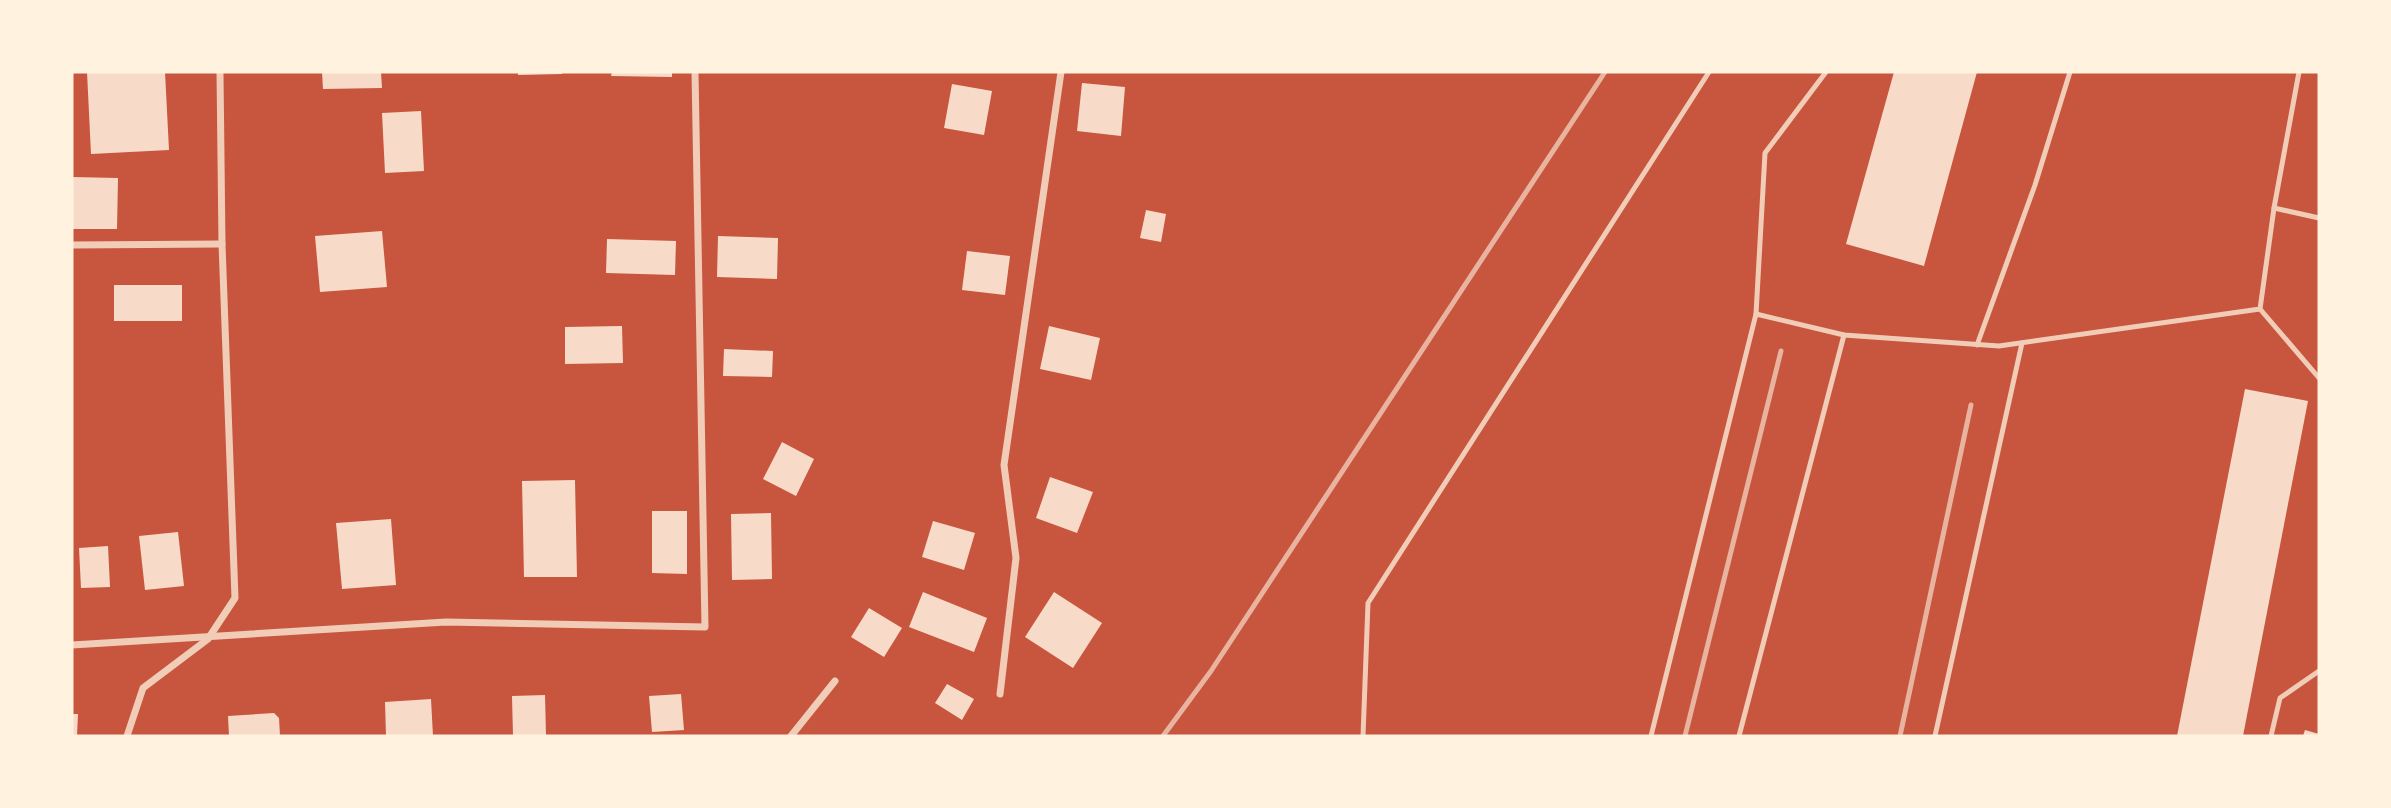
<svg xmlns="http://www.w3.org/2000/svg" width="2391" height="808" viewBox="0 0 2391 808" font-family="'Work Sans',sans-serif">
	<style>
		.building { fill: #f7dbc8 }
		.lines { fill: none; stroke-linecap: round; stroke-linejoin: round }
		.service { stroke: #f1ccb7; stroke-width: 5 }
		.minor { stroke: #f1ccb7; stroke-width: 7 }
		.rail { stroke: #e9b49f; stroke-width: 5 }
	</style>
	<rect width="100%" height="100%" fill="#c8553d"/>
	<g class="building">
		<polygon points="87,72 165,72 169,150 91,154"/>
		<polygon points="322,72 381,72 382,88 323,89"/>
		<polygon points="518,72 562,72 562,74 518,75"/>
		<polygon points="612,72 672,72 672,77 611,76"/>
		<polygon points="1894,72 1977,72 1924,266 1846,244"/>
		<polygon points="1082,83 1125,87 1121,136 1077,131"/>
		<polygon points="952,84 992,91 984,135 944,128"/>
		<polygon points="421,111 424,171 385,173 382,113"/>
		<polygon points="72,177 118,178 117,229 72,229"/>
		<polygon points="1146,210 1166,214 1161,242 1140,238"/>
		<polygon points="382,231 387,287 320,292 315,236"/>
		<polygon points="718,236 778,238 777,279 717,277"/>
		<polygon points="607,239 676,241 675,275 606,273"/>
		<polygon points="967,251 1010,256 1005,295 962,290"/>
		<rect x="114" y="285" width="68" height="36"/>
		<polygon points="622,326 623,363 565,364 565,327"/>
		<polygon points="1049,326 1100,338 1091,380 1040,369"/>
		<polygon points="724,349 773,351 772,377 723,376"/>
		<polygon points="2245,389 2308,401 2243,736 2177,736"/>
		<polygon points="782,442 814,459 796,496 763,479"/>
		<polygon points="1050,477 1093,492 1077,533 1036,518"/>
		<polygon points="575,480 577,577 524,577 522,481"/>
		<polygon points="652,511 687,511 687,574 652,573"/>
		<polygon points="771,513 772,579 732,580 731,514"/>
		<polygon points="391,519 396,585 342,589 336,523"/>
		<polygon points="933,521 975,533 964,570 922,557"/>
		<polygon points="178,532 184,586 145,590 139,536"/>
		<polygon points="108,546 110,587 81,588 79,548"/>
		<polygon points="923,592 987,618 974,652 909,627"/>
		<polygon points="1054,592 1102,623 1073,668 1025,637"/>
		<polygon points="869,608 902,628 884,657 851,637"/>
		<polygon points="947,684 974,699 962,720 935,703"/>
		<polygon points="681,694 684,730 652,732 649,696"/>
		<polygon points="545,695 546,736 513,736 512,696"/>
		<polygon points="431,699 433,736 386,736 385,702"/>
		<polygon points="274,713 279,718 280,736 229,736 228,716"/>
		<polygon points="72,714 78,714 77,736 72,736"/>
		<polygon points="2305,730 2319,734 2319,736 2303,736"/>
	</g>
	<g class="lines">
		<g class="service">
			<polyline points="2274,208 2319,218"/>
			<polyline points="2260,309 2319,378"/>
			<polyline points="1756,314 1765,153 1826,72"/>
			<polyline points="1977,345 2035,185 2070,72"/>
			<polyline points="1363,736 1368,603 1709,72"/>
			<polyline points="1651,736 1756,314 1844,335 1999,346 2260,309 2274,208 2299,72"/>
			<polyline points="1739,736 1844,335"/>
			<polyline points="1935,736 2022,343"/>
			<polyline points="2271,736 2280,698 2319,671"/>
		</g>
		<g class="minor">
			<polyline points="72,245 222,244"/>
			<polyline points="72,645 446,622 705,627 695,72"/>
			<polyline points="1000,694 1016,558 1004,465 1061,72"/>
			<polyline points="127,736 143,688 208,639 235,598 222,244 220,72"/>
			<polyline points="791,736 835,681"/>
		</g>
		<g class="rail">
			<polyline points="1163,736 1211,671 1605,72"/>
			<polyline points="1685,736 1781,351"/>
			<polyline points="1900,736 1971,405"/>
		</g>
	</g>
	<rect width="2391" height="808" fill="none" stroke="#fff3e0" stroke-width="147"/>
</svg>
